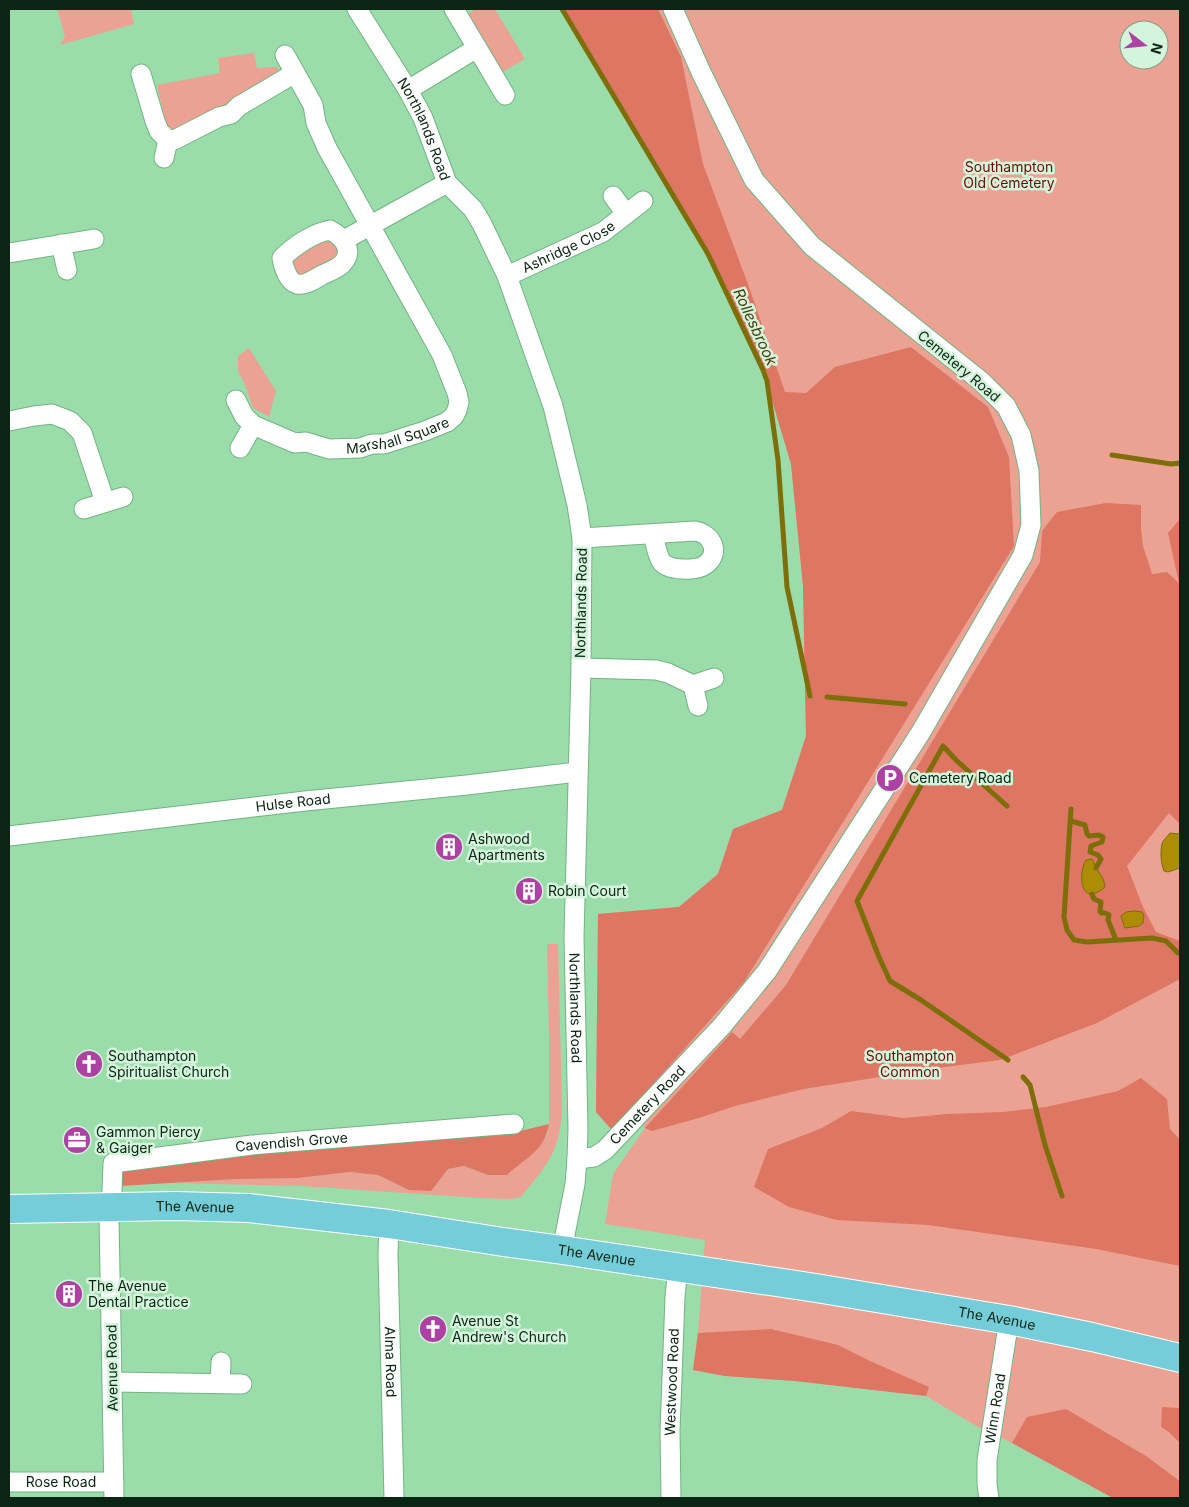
<svg xmlns="http://www.w3.org/2000/svg" width="1189" height="1507" viewBox="0 0 1189 1507" font-family="Inter,sans-serif">
	<style>
		.green { fill: #eca293; fill-rule: evenodd }
		.forest { fill: #dd7663 }
		.water { fill: #ae8d06; stroke: #7d6e0a }
		.lines { fill: none; stroke-linecap: round; stroke-linejoin: round }
		.stream { stroke: #7d6e0a; stroke-width: 5 }
		.street-casing { stroke: #72b383; stroke-width: 21 }
		.primary-casing { stroke: #fff; stroke-width: 30 }
		.street { stroke: #fff; stroke-width: 19 }
		.primary { stroke: #76cdda; stroke-width: 28 }
		.labels { text-anchor: middle; stroke-width: 5; stroke-linejoin: round; paint-order: stroke }
		.street-label { font-size: 14px; fill: #0a2513; stroke: #d4f4db }
		.park-label { font-size: 14px; fill: #6b0a00; stroke: #d4f4db }
		.poi-label { font-size: 14px; fill: #0a2513; stroke: #d4f4db; text-anchor: start }
		.water-label { font-size: 15px; font-style: italic; fill: #493b0c; stroke: #d4f4db }
	</style>
	<rect width="100%" height="100%" fill="#9bdcab"/>
	<g class="green">
		<polygon points="57,9 131,9 134,24 60,45 65,36"/>
		<polygon points="476,9 495,9 525,59 499,74 465,16"/>
		<path d="M 562,9 L 1180,9 L 1180,1498 L 1113,1498 L 1012,1443 L 978,1427 L 926,1396 L 795,1381 L 725,1376 L 693,1370 L 698,1333 L 705,1240 L 605,1224 L 613,1174 L 645,1128 L 629,1110 L 612,1130 L 596,1112 L 598,914 L 679,907 L 718,874 L 733,829 L 782,810 L 806,736 L 803,586 L 791,464 L 763,370 L 708,254 ZM 1129,30 L 1159,30 L 1159,60 L 1129,60 Z"/>
		<polygon points="254,53 257,68 277,67 279,72 267,78 233,103 175,129 167,129 157,85 220,73 218,58"/>
		<polygon points="331,237 338,241 339,257 306,277 296,275 291,265 295,256"/>
		<polygon points="249,348 276,391 269,417 253,408 245,385 238,371 238,356"/>
		<path d="M 547,944 L 558,944 L 562,1106 C 561,1150 548,1164 521,1197 L 510,1199 L 479,1198 L 302,1186 L 172,1183 L 236,1179 L 298,1178 L 350,1172 L 378,1175 L 409,1190 L 448,1169 L 464,1166 L 488,1175 L 507,1175 L 547,1135 L 549,1124 L 549,1037 Z"/>
	</g>
	<g class="forest">
		<polygon points="562,9 658,9 681,57 703,164 749,287 785,392 806,393 835,367 911,347 988,407 1009,457 1014,546 744,982 612,1130 596,1112 598,914 679,907 718,874 733,829 782,810 806,736 803,586 791,464 763,370 708,254"/>
		<polygon points="1106,503 1141,505 1141,529 1143,546 1152,574 1167,572 1179,583 1168,533 1180,519 1180,824 1169,813 1127,866 1143,907 1156,932 1180,941 1180,979 1097,1023 1000,1060 930,1069 804,1089 735,1106 699,1118 652,1131 645,1128 732,1032 740,1039 786,985 1040,562 1042,531 1057,512"/>
		<polygon points="1141,1078 1167,1099 1170,1129 1180,1140 1180,1266 1096,1249 928,1225 837,1220 789,1207 754,1187 768,1149 822,1128 851,1111 904,1118 947,1114 1004,1112 1046,1107 1118,1091"/>
		<path d="M 549,1124 C 544,1152 526,1157 507,1175 L 488,1175 L 464,1166 L 448,1169 L 431,1191 L 409,1190 L 378,1175 L 350,1172 L 298,1178 L 236,1179 L 120,1186 L 119,1178 L 126,1167 L 326,1147 L 504,1135 Z"/>
		<polygon points="771,1329 838,1345 870,1361 929,1387 926,1396 795,1381 725,1376 693,1370 698,1333"/>
		<polygon points="1162,1407 1180,1408 1180,1443 1169,1432 1161,1427"/>
		<polygon points="1066,1409 1146,1456 1177,1479 1180,1482 1180,1498 1113,1498 1012,1443 1027,1417"/>
	</g>
	<g class="water">
		<path d="M 1170,833 L 1180,834 L 1180,868 L 1168,872 L 1164,871 C 1161,864 1160,852 1162,844 C 1163,840 1167,837 1170,833 Z"/>
		<path d="M 1092,859 C 1095,863 1095,868 1098,871 C 1102,877 1104,879 1105,887 C 1081,908 1077,876 1086,860 Z"/>
		<polygon points="1135,911 1142,912 1144,916 1143,923 1139,926 1125,928 1124,926 1121,916 1126,912"/>
	</g>
	<g class="lines">
		<g class="stream">
			<polyline points="562,9 708,254 763,370 767,381 778,460 787,587 810,696"/>
			<polyline points="1112,455 1171,464 1180,463"/>
			<polyline points="827,697 905,704"/>
			<polyline points="1007,806 956,760 943,746 857,901 879,957 890,981 921,1000 1008,1060"/>
			<polyline points="1071,809 1064,917 1067,930 1074,940 1087,942 1152,938 1166,941 1178,953"/>
			<polyline points="1071,821 1085,825 1087,834 1089,836 1099,835 1103,837 1102,842 1091,846 1090,852 1098,855 1101,859 1096,868"/>
			<polyline points="1092,894 1094,899 1101,902 1100,911 1101,913 1105,913 1109,915 1108,920 1116,940"/>
			<polyline points="1023,1077 1030,1085 1045,1145 1062,1196"/>
		</g>
		<defs>
			<g id="street">
				<path id="s1" d="M 357,9 L 408,90 L 423,118 L 447,183 L 473,209 L 482,224 L 507,276 L 553,406 L 577,505 L 582,538 L 581,668 L 574,937 L 578,1129 L 577,1159 L 575,1184 L 562,1250"/>
				<polyline points="454,9 505,95"/>
				<polyline points="141,74 155,121 159,131 168,140 174,140 219,117 231,114 239,106 295,73"/>
				<polyline points="408,90 477,48"/>
				<polyline points="164,158 168,140"/>
				<polyline points="613,196 626,214"/>
				<path d="M 330,230 C 343,237 355,250 342,264 C 337,269 328,272 322,275 C 315,279 305,286 297,284 C 288,282 283,266 282,258 C 294,246 313,233 330,230 Z"/>
				<polyline points="344,240 447,183"/>
				<polyline points="61,244 67,270"/>
				<polyline points="9,253 94,239"/>
				<path id="s2" d="M 507,276 L 603,232 L 643,201"/>
				<path id="s3" d="M 236,400 L 244,416 L 253,425 L 295,443 L 306,442 L 329,449 L 360,448 L 372,444 L 384,444 L 425,431 L 447,422 L 454,416 L 457,410 L 459,402 L 457,393 L 442,355 L 327,148 L 316,123 L 313,105 L 285,55"/>
				<polyline points="9,421 34,416 52,414 70,421 82,433 105,502"/>
				<polyline points="240,448 253,425"/>
				<polyline points="84,509 123,497"/>
				<path d="M 582,538 L 695,531 C 713,534 721,554 705,565 C 697,571 667,571 661,561 C 657,554 655,543 653,535"/>
				<polyline points="581,668 656,670 668,673 693,685 714,678"/>
				<polyline points="693,685 698,706"/>
				<path id="s4" d="M 9,836 L 305,801 L 467,785 L 577,772"/>
				<path id="s5" d="M 577,1159 L 594,1157 L 605,1150 L 722,1026 L 767,971 L 921,732 L 1023,555 L 1031,525 L 1029,471 L 1021,435 L 1006,406 L 982,382 L 812,246 L 754,180 L 701,72 L 673,9"/>
				<path id="s6" d="M 389,1224 L 388,1255 L 394,1498"/>
				<polyline points="112,1382 242,1384"/>
				<polyline points="220,1383 221,1362"/>
				<path id="s7" d="M 9,1482 L 114,1482"/>
				<path id="s8" d="M 114,1498 L 109,1217 L 112,1190 L 113,1163 L 252,1145 L 514,1124"/>
				<path id="s9" d="M 671,1498 L 670,1431 L 675,1297 L 678,1267"/>
				<path id="s10" d="M 989,1498 L 987,1484 L 987,1460 L 1009,1320"/>
			</g>
			<g id="primary">
				<path id="s11" d="M 9,1209 L 175,1206 L 249,1208 L 389,1224 L 503,1242 L 562,1250 L 816,1288 L 1009,1320 L 1092,1337 L 1180,1358"/>
			</g>
		</defs>
		<use href="#street" class="street-casing"/>
		<use href="#primary" class="primary-casing"/>
		<use href="#street" class="street"/>
		<use href="#primary" class="primary"/>
	</g>
	<defs>
		<symbol id="parking-disc" viewBox="-11 -11 22 22"><circle r="9.5" fill="#ad42a3" stroke="#d4f4db"/><path d="M-3.5-5.5H1a3.5 3.5 0 0 1 0 7H-1V5.5H-3.5ZM-1-3.4V-.6H.8a1.4 1.4 0 0 0 0-2.8Z" fill="#fff"/></symbol>
		<symbol id="building-disc" viewBox="-11 -11 22 22"><circle r="9.5" fill="#ad42a3" stroke="#d4f4db"/><path d="M-4-6H4V6H1V3H-1V6H-4ZM-2.5-4.3h1.7v1.8h-1.7ZM.8-4.3h1.7v1.8H.8ZM-2.5-1h1.7V.8h-1.7ZM.8-1h1.7V.8H.8Z" fill="#fff"/></symbol>
		<symbol id="church-disc" viewBox="-11 -11 22 22"><circle r="9.5" fill="#ad42a3" stroke="#d4f4db"/><path d="M-1.2-6h2.4v3.5h3.3v2.4h-3.3V6h-2.4V-.1h-3.3v-2.4h3.3Z" fill="#fff"/></symbol>
		<symbol id="office-disc" viewBox="-11 -11 22 22"><circle r="9.5" fill="#ad42a3" stroke="#d4f4db"/><path d="M-6-3h4V-5.5h4V-3h4V5H-6ZM-1-4.5V-3h2v-1.5ZM-6 0V1H6V0Z" fill="#fff"/></symbol>
	</defs>
	<g fill-rule="evenodd">
		<use href="#parking-disc" x="874" y="762" width="32" height="32"/>
		<use href="#building-disc" x="433" y="831" width="32" height="32"/>
		<use href="#building-disc" x="513" y="875" width="32" height="32"/>
		<use href="#church-disc" x="73" y="1048" width="32" height="32"/>
		<use href="#office-disc" x="61" y="1124" width="32" height="32"/>
		<use href="#building-disc" x="53" y="1278" width="32" height="32"/>
		<use href="#church-disc" x="417" y="1313" width="32" height="32"/>
	</g>
	<g class="labels">
		<g class="street-label">
			<text dy="5" stroke="none"><textPath href="#s1" startOffset="138">Northlands Road</textPath></text>
			<text dy="5" stroke="none"><textPath href="#s2" startOffset="68">Ashridge Close</textPath></text>
			<text transform="translate(959 366) rotate(40)" y="5">Cemetery Road</text>
			<text dy="5" stroke="none"><textPath href="#s3" startOffset="182">Marshall Square</textPath></text>
			<text transform="translate(581 603) rotate(-89)" y="5">Northlands Road</text>
			<text dy="5" stroke="none"><textPath href="#s4" startOffset="286">Hulse Road</textPath></text>
			<text dy="5" stroke="none"><textPath href="#s1" startOffset="1052">Northlands Road</textPath></text>
			<text dy="5" stroke="none"><textPath href="#s5" startOffset="92">Cemetery Road</textPath></text>
			<text dy="5" stroke="none"><textPath href="#s8" startOffset="515">Cavendish Grove</textPath></text>
			<text dy="5" stroke="none"><textPath href="#s11" startOffset="186">The Avenue</textPath></text>
			<text dy="5" stroke="none"><textPath href="#s11" startOffset="591">The Avenue</textPath></text>
			<text dy="5" stroke="none"><textPath href="#s11" startOffset="996">The Avenue</textPath></text>
			<text dy="5" stroke="none"><textPath href="#s6" startOffset="138">Alma Road</textPath></text>
			<text transform="translate(112 1368) rotate(-91)" y="5">Avenue Road</text>
			<text dy="5" stroke="none"><textPath href="#s9" startOffset="116">Westwood Road</textPath></text>
			<text dy="5" stroke="none"><textPath href="#s10" startOffset="90">Winn Road</textPath></text>
			<text dy="5" stroke="none"><textPath href="#s7" startOffset="52">Rose Road</textPath></text>
		</g>
		<g class="park-label">
			<text x="1009" y="172">Southampton<tspan x="1009" dy="16">Old Cemetery</tspan></text>
			<text x="910" y="1061">Southampton<tspan x="910" dy="16">Common</tspan></text>
		</g>
		<g class="poi-label">
			<text x="909" y="783">Cemetery Road</text>
			<text x="468" y="844">Ashwood<tspan x="468" dy="16">Apartments</tspan></text>
			<text x="548" y="896">Robin Court</text>
			<text x="108" y="1061">Southampton<tspan x="108" dy="16">Spiritualist Church</tspan></text>
			<text x="96" y="1137">Gammon Piercy<tspan x="96" dy="16">&amp; Gaiger</tspan></text>
			<text x="88" y="1291">The Avenue<tspan x="88" dy="16">Dental Practice</tspan></text>
			<text x="452" y="1326">Avenue St<tspan x="452" dy="16">Andrew's Church</tspan></text>
		</g>
		<g class="water-label">
			<text transform="translate(755 327) rotate(65)" y="5">Rollesbrook</text>
		</g>
	</g>
	<rect width="1189" height="1507" fill="none" stroke="#0a2513" stroke-width="20"/>
	<g transform="translate(1144 45) rotate(106)"><circle r="24" fill="#d4f4db" stroke="#83a18b"/>
	<path d="M0-4L9 19L0 12L-9 19Z" fill="#ad42a3"/>
	<text y="-8" font-size="14" font-weight="bold" text-anchor="middle" fill="#0a2513">N</text>
	</g>
</svg>
